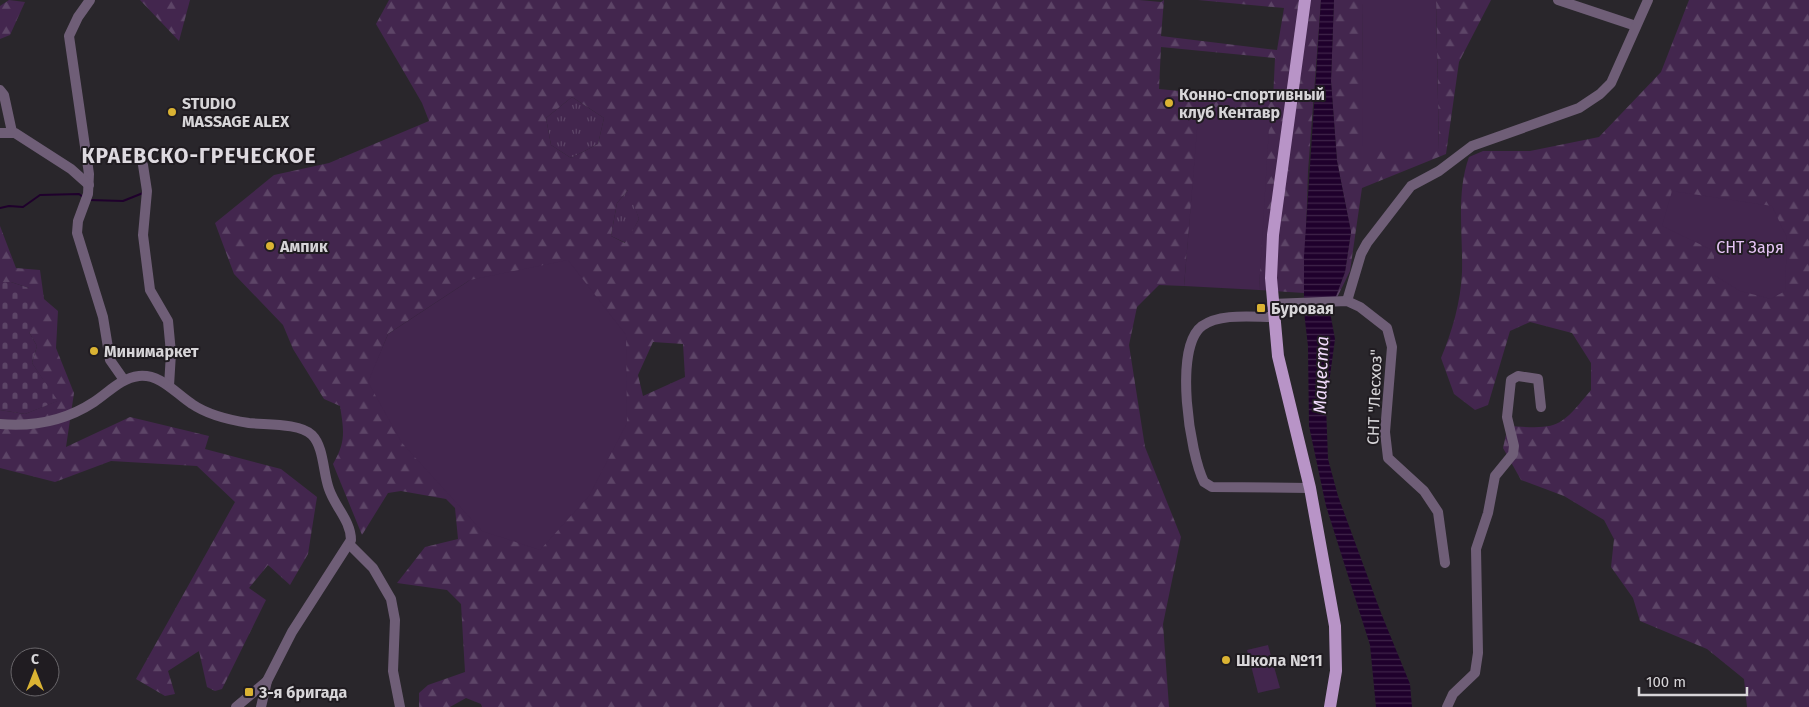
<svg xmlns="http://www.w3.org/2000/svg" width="1809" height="707" viewBox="0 0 1809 707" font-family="'Fira Sans',sans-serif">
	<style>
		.grass { fill: url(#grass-tufts) }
		.forest { fill: url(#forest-firs); fill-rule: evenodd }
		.cemetery { fill: url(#cemetery-stones) }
		.garden { fill: #43264e }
		.water { fill: url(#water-rules) }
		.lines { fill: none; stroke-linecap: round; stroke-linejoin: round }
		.stream { stroke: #1f002c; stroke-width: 2 }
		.minor { stroke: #6f5e77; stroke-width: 10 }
		.major { stroke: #b894c7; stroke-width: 12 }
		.poi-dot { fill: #dab333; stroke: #201c21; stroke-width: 2 }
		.labels { text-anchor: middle; stroke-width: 4; stroke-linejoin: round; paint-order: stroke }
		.poi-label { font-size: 16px; font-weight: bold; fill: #d7d5d8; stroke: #201c21; text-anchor: start }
		.park-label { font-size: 16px; fill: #e6c4f5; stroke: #201c21 }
		.street-label { font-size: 16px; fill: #d7d5d8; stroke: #201c21 }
		.water-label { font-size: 18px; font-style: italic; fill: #f1dafc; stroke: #201c21 }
		.district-label { font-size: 21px; font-weight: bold; letter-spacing: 1px; fill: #dedae0; stroke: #201c21 }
	</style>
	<defs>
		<pattern id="grass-tufts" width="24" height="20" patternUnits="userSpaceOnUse" patternTransform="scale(1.25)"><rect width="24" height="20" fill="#43264e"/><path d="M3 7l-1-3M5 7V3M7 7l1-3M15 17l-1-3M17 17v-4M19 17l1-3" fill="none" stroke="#5d4567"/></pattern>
		<pattern id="forest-firs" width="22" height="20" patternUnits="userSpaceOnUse" patternTransform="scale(1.25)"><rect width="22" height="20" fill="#43264e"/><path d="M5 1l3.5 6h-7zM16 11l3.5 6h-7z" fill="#5d4567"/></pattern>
		<pattern id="cemetery-stones" width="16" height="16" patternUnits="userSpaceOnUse" patternTransform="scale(1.25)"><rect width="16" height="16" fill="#43264e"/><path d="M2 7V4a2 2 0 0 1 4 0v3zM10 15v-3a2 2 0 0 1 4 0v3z" fill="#5d4567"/></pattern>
		<pattern id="water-rules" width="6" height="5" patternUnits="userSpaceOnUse" patternTransform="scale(1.25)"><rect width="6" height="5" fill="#1f002c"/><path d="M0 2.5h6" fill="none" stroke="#3f244a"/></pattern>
	</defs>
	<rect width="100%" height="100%" fill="#29262b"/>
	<g class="grass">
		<polygon points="572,97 604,118 598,144 571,158 551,145 546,118"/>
		<polygon points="629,189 639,219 626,243 611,236 617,203"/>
	</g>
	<g class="forest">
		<polygon points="9,0 25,2 10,35 0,39 0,6"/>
		<polygon points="140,0 190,0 179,41"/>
		<path d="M 389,0 L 1139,0 L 1161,2 L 1164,0 L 1161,36 L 1277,50 L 1284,8 L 1198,0 L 1321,0 L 1308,171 L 1304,293 L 1259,290 L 1262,214 L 1200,106 L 1184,286 L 1159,285 L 1137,307 L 1129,345 L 1145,447 L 1181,537 L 1163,624 L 1169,707 L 482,707 L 481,704 L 466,698 L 450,707 L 419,707 L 419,693 L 428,685 L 465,672 L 461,604 L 447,590 L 397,583 L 425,547 L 458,539 L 455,508 L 446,499 L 401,491 L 388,493 L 362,535 L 333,464 C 346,442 344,431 340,406 L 324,399 L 293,349 L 283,325 L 234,274 L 215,223 L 274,175 L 329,163 L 429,121 L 422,103 L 376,24 ZM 1161,47 L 1275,58 L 1273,100 L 1159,89 ZM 572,97 L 604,118 L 598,144 L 571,158 L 551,145 L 546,118 ZM 628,190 L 639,219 L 625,243 L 611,236 L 617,203 ZM 470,280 L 369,382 L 388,334 ZM 653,342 L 683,344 L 685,377 L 643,396 L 638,375 Z"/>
		<polygon points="1334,0 1362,0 1364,150 1439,150 1436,0 1491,0 1459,62 1446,154 1362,188 1350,271 1330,312 1345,272 1351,232 1337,161 1331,81"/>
		<path d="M 1689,0 L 1809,0 L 1809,707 L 1747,707 L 1744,679 L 1707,649 L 1640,621 L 1633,598 L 1611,567 L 1614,539 L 1604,520 L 1564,496 L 1521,480 L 1503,448 L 1508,426 C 1558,429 1559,429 1591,390 L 1591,363 L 1572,333 L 1530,322 L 1510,331 L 1488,405 L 1475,410 L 1454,394 L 1441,358 C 1452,332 1461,301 1462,272 C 1463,234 1456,193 1469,157 L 1483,151 L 1530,151 L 1599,137 L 1661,72 Z"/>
		<polygon points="0,226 16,268 40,270 44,299 58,311 56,348 74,393 66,447 130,417 209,436 205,449 281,469 317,497 308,554 290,585 268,565 249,588 266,600 222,689 215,691 207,687 199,651 168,671 175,694 165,696 136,679 235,502 197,466 111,461 55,482 0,468 0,410 25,414 57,401 32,363 37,346 29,332 29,288 11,282 0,282"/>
	</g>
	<polygon class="cemetery" points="0,282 11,282 29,288 29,332 37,346 32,363 58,401 25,414 0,410"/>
	<g class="garden">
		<polygon points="1362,0 1436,0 1439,150 1363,150"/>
		<polygon points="1199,106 1270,111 1259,290 1184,286"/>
		<polygon points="1672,191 1772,206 1787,238 1785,291 1771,299 1740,291 1714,275 1714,251 1662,226"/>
		<polygon points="568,260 626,335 627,423 589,496 540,550 482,531 402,443 368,382 388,334 470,280"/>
		<polygon points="1268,645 1280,688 1258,693 1247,650"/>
	</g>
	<polygon class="water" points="1321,0 1334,0 1331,81 1337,161 1351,232 1345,272 1330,312 1335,339 1326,405 1328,459 1338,496 1381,613 1410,684 1412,707 1376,707 1370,645 1326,506 1309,426 1308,346 1304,312 1304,256"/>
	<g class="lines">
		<g class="stream">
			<polyline points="89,200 123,201 143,193"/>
			<polyline points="0,208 9,206 23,207 40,195 79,194 83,197"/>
		</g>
		<g class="minor">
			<polyline points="90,0 78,17 69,36 89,174 88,194 78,221 77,233 103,317 110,360 124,380"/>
			<polyline points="1558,0 1636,26"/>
			<polyline points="0,90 4,95 12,132"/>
			<polyline points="0,133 15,133 71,169 89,185"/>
			<polyline points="143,165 147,191 143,235 150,290 168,321 171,353 169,386"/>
			<polyline points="1347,301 1361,254 1367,243 1411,186 1439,171 1472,146 1579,108 1600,94 1611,83 1648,0"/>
			<polyline points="1272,304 1347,301 1360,307 1387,328 1392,347 1385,432 1388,458 1424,491 1438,512 1445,563"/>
			<path d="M 1273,317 C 1252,317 1220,313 1202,326 C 1173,348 1190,454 1204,482 L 1212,487 L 1310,488"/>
			<path d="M 0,424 C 34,427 65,421 94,402 C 109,392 121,378 139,376 C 161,374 175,393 192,404 C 208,415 229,420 249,423 C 265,425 300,423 312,435 C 324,447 323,473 329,489 C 335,507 351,521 351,540 L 292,632 L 267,681 L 261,707"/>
			<polyline points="350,545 373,568 391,599 395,620 393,671 400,707"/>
			<polyline points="236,707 267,681"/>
			<polyline points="1447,707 1453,694 1475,673 1478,653 1476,549 1488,513 1495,476 1513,454 1514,446 1507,417 1511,380 1518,376 1538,379 1541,407"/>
		</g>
		<polyline class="major" points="1305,0 1273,235 1271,278 1278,356 1310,488 1335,626 1336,671 1330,707"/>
	</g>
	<g class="poi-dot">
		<circle cx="1169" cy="103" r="5"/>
		<circle cx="172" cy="112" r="5"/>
		<circle cx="270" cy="246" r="5"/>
		<rect x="1256" y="303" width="10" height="10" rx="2.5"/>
		<circle cx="94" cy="351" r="5"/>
		<circle cx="1226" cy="660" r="5"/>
		<rect x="244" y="687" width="10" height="10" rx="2.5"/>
	</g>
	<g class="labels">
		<g class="poi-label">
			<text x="1179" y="100">Конно-спортивный<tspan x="1179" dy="18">клуб Кентавр</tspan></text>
			<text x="182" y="109">STUDIO<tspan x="182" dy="18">MASSAGE ALEX</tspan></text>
			<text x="280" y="252">Ампик</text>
			<text x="1271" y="314">Буровая</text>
			<text x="104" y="357">Минимаркет</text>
			<text x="1236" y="666">Школа №11</text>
			<text x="259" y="698">3-я бригада</text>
		</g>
		<g class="park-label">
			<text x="1750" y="253">СНТ Заря</text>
		</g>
		<g class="street-label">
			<text transform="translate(1374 397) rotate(-88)" y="6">СНТ "Лесхоз"</text>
		</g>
		<g class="water-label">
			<text transform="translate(1321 375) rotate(-88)" y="6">Мацеста</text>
		</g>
		<g class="district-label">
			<text x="199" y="163">КРАЕВСКО-ГРЕЧЕСКОЕ</text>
		</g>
	</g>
	<g transform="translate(35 672)"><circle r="24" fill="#201c21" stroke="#69666a"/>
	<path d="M0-4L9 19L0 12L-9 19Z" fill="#dab333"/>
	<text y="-8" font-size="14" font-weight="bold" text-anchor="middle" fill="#d7d5d8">С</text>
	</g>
	<path d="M1639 687v8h108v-8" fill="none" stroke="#d7d5d8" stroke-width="2.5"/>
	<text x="1646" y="687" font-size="15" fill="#d7d5d8" stroke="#201c21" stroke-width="4" paint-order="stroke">100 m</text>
</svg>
